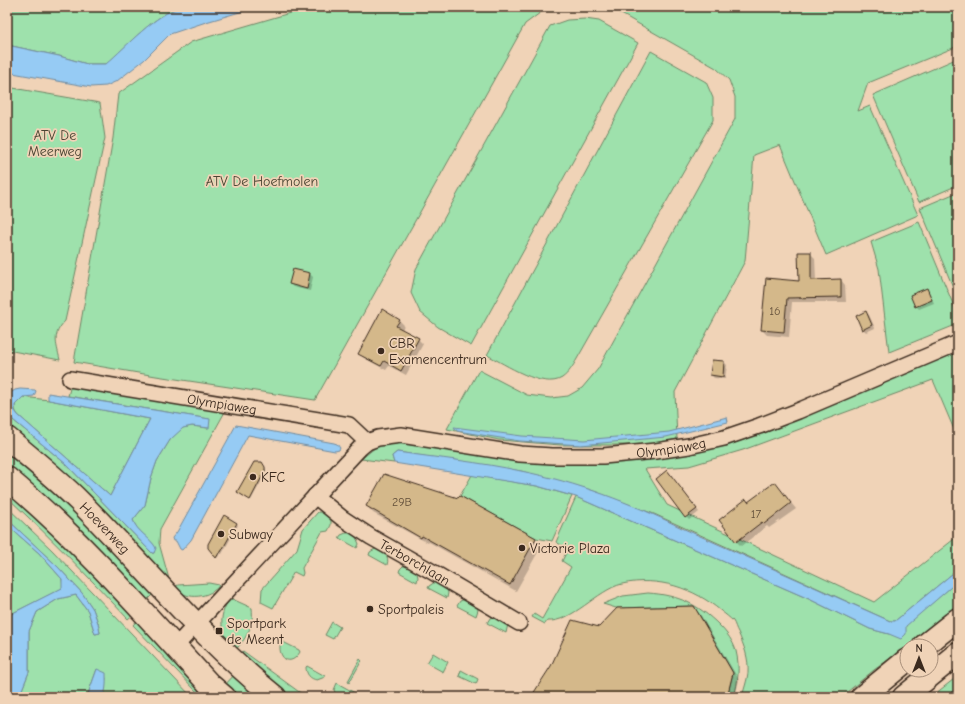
<svg xmlns="http://www.w3.org/2000/svg" width="965" height="704" viewBox="0 0 965 704" font-family="'Comic Neue',sans-serif">
	<style>
		.green { fill: #9ee1ac; stroke: #6c8665 }
		.water { fill: #96cbf4; stroke: #728b9e }
		.shadow { fill: #0003 }
		.building { fill: #d4b88a; stroke: #3b2a1e }
		.lines { fill: none; stroke-linecap: round; stroke-linejoin: round }
		.minor-casing { stroke: #3b2a1e; stroke-width: 18 }
		.secondary-casing { stroke: #3b2a1e; stroke-width: 25 }
		.trunk-casing { stroke: #3b2a1e; stroke-width: 25 }
		.minor { stroke: #f0d3b7; stroke-width: 15 }
		.secondary { stroke: #f0d3b7; stroke-width: 22 }
		.trunk { stroke: #f0d3b7; stroke-width: 22 }
		.poi-dot { fill: #3b2a1e; stroke: #f0d3b7; stroke-width: 1.5 }
		.labels { text-anchor: middle; stroke-width: 3.5; stroke-linejoin: round; paint-order: stroke }
		.number-label { font-size: 12px; fill: #614e39 }
		.park-label { font-size: 14px; fill: #4a4533; stroke: #f0d3b7 }
		.poi-label { font-size: 14px; fill: #3b2a1e; stroke: #f0d3b7; text-anchor: start }
		.street-label { font-size: 14px; fill: #3b2a1e; stroke: #f0d3b7 }
	</style>
	<rect width="100%" height="100%" fill="#f0d3b7"/>
	<filter id="ink" filterUnits="userSpaceOnUse"><feTurbulence type="fractalNoise" baseFrequency=".025" numOctaves="2"/><feDisplacementMap in="SourceGraphic" scale="8" xChannelSelector="R" yChannelSelector="G"/><feConvolveMatrix kernelMatrix="1 2 1 2 8 2 1 2 1" color-interpolation-filters="sRGB"/></filter>
	<g filter="url(#ink)">
		<g class="green">
			<path d="M 7,7 L 181,7 C 155,14 127,46 107,64 L 87,64 L 59,56 L 7,45 Z"/>
			<polygon points="306,7 553,7 544,10 525,24 315,400 156,376 74,362 113,138 118,94 191,42 300,10"/>
			<polygon points="609,7 958,7 958,46 868,83 858,111 870,106 918,215 826,255 780,145 754,155 745,261 675,392 677,439 660,443 633,445 560,445 499,440 447,429 479,370 527,395 551,398 568,396 582,388 598,369 735,119 735,97 729,80 716,68"/>
			<polygon points="585,19 599,21 638,43 471,346 438,327 420,312 411,293 416,269 550,26 567,20"/>
			<path d="M 651,51 L 706,82 L 713,98 L 713,120 L 577,359 C 573,366 569,373 562,378 C 543,390 505,364 487,355 Z"/>
			<polygon points="958,58 958,185 919,202 873,95"/>
			<path d="M 7,87 L 100,103 L 105,138 L 65,321 C 52,335 56,342 60,360 L 7,350 Z"/>
			<polygon points="958,192 958,299 920,208"/>
			<polygon points="919,222 958,316 958,324 889,352 879,269 871,242"/>
			<polygon points="958,352 958,439 933,380 743,450 689,466 645,469 667,505 874,602 958,536 958,569 895,621 890,621 654,514 591,490 521,471 397,452 392,456 394,463 361,459 376,447 391,442 541,463 589,463 774,427"/>
			<polygon points="71,385 226,410 160,529 159,543 169,579 168,581 7,433 7,415 66,464 152,553 154,553 153,544 136,527 133,520 145,505 151,478 157,461 170,440 182,428 192,426 208,428 209,419 68,396"/>
			<path d="M 23,397 L 49,400 L 150,419 L 110,496 L 18,415 C 12,407 15,402 23,397 Z"/>
			<polygon points="7,446 157,590 146,601 7,472"/>
			<polygon points="472,475 537,486 572,496 552,541 536,538 460,496"/>
			<path d="M 7,484 L 136,612 L 128,619 C 89,577 49,536 7,497 Z"/>
			<path d="M 576,497 L 809,599 L 870,629 L 889,634 L 905,626 L 958,581 L 958,610 L 874,670 L 841,697 L 742,697 C 744,689 747,681 748,673 C 749,658 744,646 738,632 C 736,629 735,624 733,621 C 730,618 725,614 721,611 C 694,588 658,576 622,584 C 597,590 572,623 547,621 L 545,624 L 532,617 L 534,614 L 542,619 L 571,567 L 562,561 L 568,549 L 556,542 Z"/>
			<polygon points="7,507 52,550 192,697 103,697 106,678 97,669 87,697 19,697 29,672 29,631 37,612 58,599 76,595 88,611 95,634 100,633 98,623 93,609 82,593 58,567 7,519"/>
			<polygon points="318,512 328,513 331,517 331,525 328,531 322,532 302,568 303,573 302,576 294,572 273,608 261,602 262,589 297,549 303,529"/>
			<polygon points="7,525 39,553 62,579 63,588 7,616"/>
			<polygon points="346,533 350,533 356,537 359,544 357,548 339,538 341,535"/>
			<path d="M 375,549 C 384,550 390,556 387,565 L 369,555 L 370,552 Z"/>
			<polygon points="403,566 408,566 416,570 418,577 417,582 399,572 400,569"/>
			<polygon points="435,582 437,582 447,589 448,593 447,598 428,588 429,586"/>
			<path d="M 209,583 L 219,585 L 218,587 C 206,599 185,600 174,587 L 178,585 Z"/>
			<path d="M 648,593 C 678,595 698,604 719,625 C 727,633 733,641 736,651 C 740,667 738,682 734,697 L 727,697 L 733,673 L 694,606 L 616,608 L 603,604 L 623,596 Z"/>
			<path d="M 230,598 L 252,608 C 254,628 246,638 233,653 C 222,633 216,619 230,598 Z"/>
			<polygon points="465,599 477,606 478,610 476,616 457,606 460,601"/>
			<polygon points="494,616 508,624 506,633 487,623 490,618"/>
			<polygon points="140,617 205,684 197,692 133,625"/>
			<polygon points="332,622 340,627 333,639 325,635"/>
			<path d="M 281,641 L 299,650 L 300,652 C 290,669 276,657 281,641 Z"/>
			<polygon points="243,651 306,697 288,697 282,692 237,659"/>
			<polygon points="433,653 448,662 443,672 427,663"/>
			<polygon points="360,659 362,661 361,662 349,683 348,681"/>
			<path d="M 307,666 L 325,676 L 325,677 L 317,680 C 310,679 306,674 306,667 Z"/>
			<polygon points="461,670 478,679 476,684 459,676"/>
			<polygon points="237,672 266,697 232,697 222,688"/>
			<polygon points="958,676 958,697 931,697"/>
			<polygon points="337,683 355,693 353,697 337,697 334,690"/>
		</g>
		<g class="water">
			<path d="M 181,7 L 257,7 L 206,22 L 170,34 L 144,60 L 117,81 L 106,86 L 91,87 L 7,72 L 7,45 L 59,56 L 87,64 L 106,64 C 127,46 155,14 181,7 Z"/>
			<path d="M 20,389 L 35,390 L 36,391 L 34,396 L 23,397 L 15,405 L 15,411 L 18,415 L 110,496 L 150,419 L 49,400 L 48,399 L 48,393 L 210,419 L 209,428 L 192,426 L 183,428 L 170,440 L 157,461 L 151,478 L 145,505 L 133,520 C 137,532 150,537 156,548 L 154,553 L 152,553 L 66,464 L 7,415 L 7,395 L 15,390 Z"/>
			<polygon points="727,417 728,422 666,437 581,445 519,441 457,431 454,427 522,436 584,440 669,432"/>
			<polygon points="236,425 334,443 337,444 340,448 339,450 335,451 248,435 191,540 182,550 180,549 176,541 173,541 172,538 177,532"/>
			<path d="M 397,452 C 438,458 480,462 521,471 C 576,482 632,503 682,528 L 890,621 L 895,621 L 958,569 L 958,581 L 906,626 L 906,634 L 901,639 L 889,634 L 870,629 L 809,599 L 576,497 L 537,486 L 394,463 L 392,456 Z"/>
			<polygon points="7,519 58,567 82,593 93,609 98,623 100,633 95,634 88,611 76,595 58,599 37,612 29,631 29,672 19,697 7,697 7,616 62,588 62,579 39,553 7,525"/>
			<path d="M 97,669 L 106,673 C 106,681 107,689 103,697 L 87,697 Z"/>
		</g>
		<g class="shadow">
			<polygon points="810,253 815,258 816,281 841,280 845,285 846,302 792,302 789,337 767,335 762,330 767,279 800,282"/>
			<polygon points="293,270 310,274 313,277 310,291 293,287 290,284"/>
			<polygon points="926,289 929,292 934,303 919,309 916,306"/>
			<polygon points="866,312 869,315 875,328 866,332 863,329"/>
			<polygon points="399,320 404,325 402,330 418,339 423,344 406,375 389,366 386,370 364,358 360,354"/>
			<polygon points="724,362 727,365 725,379 714,378 711,375"/>
			<polygon points="261,463 266,469 266,473 251,500 238,492"/>
			<polygon points="670,475 699,512 689,520 686,517"/>
			<polygon points="775,483 796,509 769,528 767,526 741,546 736,541 748,503"/>
			<polygon points="367,506 535,539 542,545 516,591 429,542 428,543 373,513"/>
			<polygon points="237,524 238,525 222,554 220,554 217,558 209,548"/>
			<polygon points="693,607 700,614 739,680 735,697 532,697 599,628"/>
		</g>
		<g class="building">
			<polygon points="798,252 811,252 811,280 841,279 841,297 787,298 784,332 761,330 766,278 799,281"/>
			<polygon points="293,269 310,273 307,289 289,284"/>
			<polygon points="927,288 932,300 915,307 910,295"/>
			<polygon points="382,309 400,320 396,326 419,338 401,371 384,361 381,366 358,354"/>
			<polygon points="866,311 872,325 862,330 856,316"/>
			<polygon points="712,360 724,361 723,377 710,375"/>
			<polygon points="254,462 262,462 265,467 265,471 250,500 237,492"/>
			<polygon points="667,470 697,509 685,518 656,479"/>
			<polygon points="384,474 458,498 460,496 536,538 510,585 422,536 421,538 366,506"/>
			<polygon points="775,482 791,503 764,524 762,522 736,542 719,520 746,499 748,502"/>
			<polygon points="224,515 237,523 221,552 219,553 216,558 208,548 208,544"/>
			<polygon points="694,606 733,673 727,697 531,697 551,666 572,620 599,627 617,608"/>
		</g>
		<g class="lines">
			<defs>
				<g id="minor">
					<path id="s1" d="M 70,379 L 349,425 L 367,442"/>
					<path id="s2" d="M 315,496 L 342,518 L 371,537 L 431,571 L 519,623"/>
					<path id="s3" d="M 175,647 L 360,448 L 367,442 L 378,438 L 401,435 L 520,454 L 552,456 L 603,456 L 656,451 L 689,446 L 724,438 L 759,426 L 798,411 L 958,343"/>
				</g>
				<g id="secondary">
					<path id="s4" d="M 7,438 C 32,459 57,479 80,502 C 145,567 203,639 275,697"/>
					<path d="M 7,478 C 81,540 144,613 209,684 L 224,697"/>
				</g>
				<g id="trunk">
					<polyline points="924,646 958,619"/>
					<polyline points="862,697 907,660"/>
					<polyline points="904,697 958,653"/>
				</g>
			</defs>
			<use href="#minor" class="minor-casing"/>
			<use href="#secondary" class="secondary-casing"/>
			<use href="#trunk" class="trunk-casing"/>
			<use href="#minor" class="minor"/>
			<use href="#secondary" class="secondary"/>
			<use href="#trunk" class="trunk"/>
		</g>
	</g>
	<g class="poi-dot">
		<circle cx="381" cy="351" r="4"/>
		<circle cx="253" cy="477" r="4"/>
		<circle cx="221" cy="534" r="4"/>
		<circle cx="522" cy="548" r="4"/>
		<circle cx="370" cy="609" r="4"/>
		<rect x="215" y="627" width="8" height="8" rx="2"/>
	</g>
	<g class="labels">
		<g class="number-label">
			<text x="775" y="315">16</text>
			<text x="402" y="506">29B</text>
			<text x="756" y="518">17</text>
		</g>
		<g class="park-label">
			<text x="55" y="140">ATV De<tspan x="55" dy="16">Meerweg</tspan></text>
			<text x="262" y="186">ATV De Hoefmolen</text>
		</g>
		<g class="poi-label">
			<text x="389" y="348">CBR<tspan x="389" dy="16">Examencentrum</tspan></text>
			<text x="261" y="482">KFC</text>
			<text x="229" y="539">Subway</text>
			<text x="530" y="553">Victorie Plaza</text>
			<text x="378" y="614">Sportpaleis</text>
			<text x="227" y="628">Sportpark<tspan x="227" dy="16">de Meent</tspan></text>
		</g>
		<g class="street-label">
			<text dy="5" stroke="none"><textPath href="#s1" startOffset="154">Olympiaweg</textPath></text>
			<text dy="5" stroke="none"><textPath href="#s3" startOffset="588">Olympiaweg</textPath></text>
			<text dy="5" stroke="none"><textPath href="#s4" startOffset="133">Hoeverweg</textPath></text>
			<text dy="5" stroke="none"><textPath href="#s2" startOffset="120">Terborchlaan</textPath></text>
		</g>
	</g>
	<rect width="965" height="704" fill="none" stroke="#f0d3b7" stroke-width="24"/>
	<rect x="12" y="12" width="941" height="680" fill="none" stroke="#3b2a1e" stroke-width="1.5" filter="url(#ink)"/>
	<g transform="translate(919 658)"><circle r="19" fill="#f0d3b7" stroke="#a88f7a"/>
	<path d="M0-3L7 15L0 10L-7 15Z" fill="#3b2a1e"/>
	<text y="-6" font-size="11" font-weight="bold" text-anchor="middle" fill="#3b2a1e">N</text>
	</g>
</svg>
